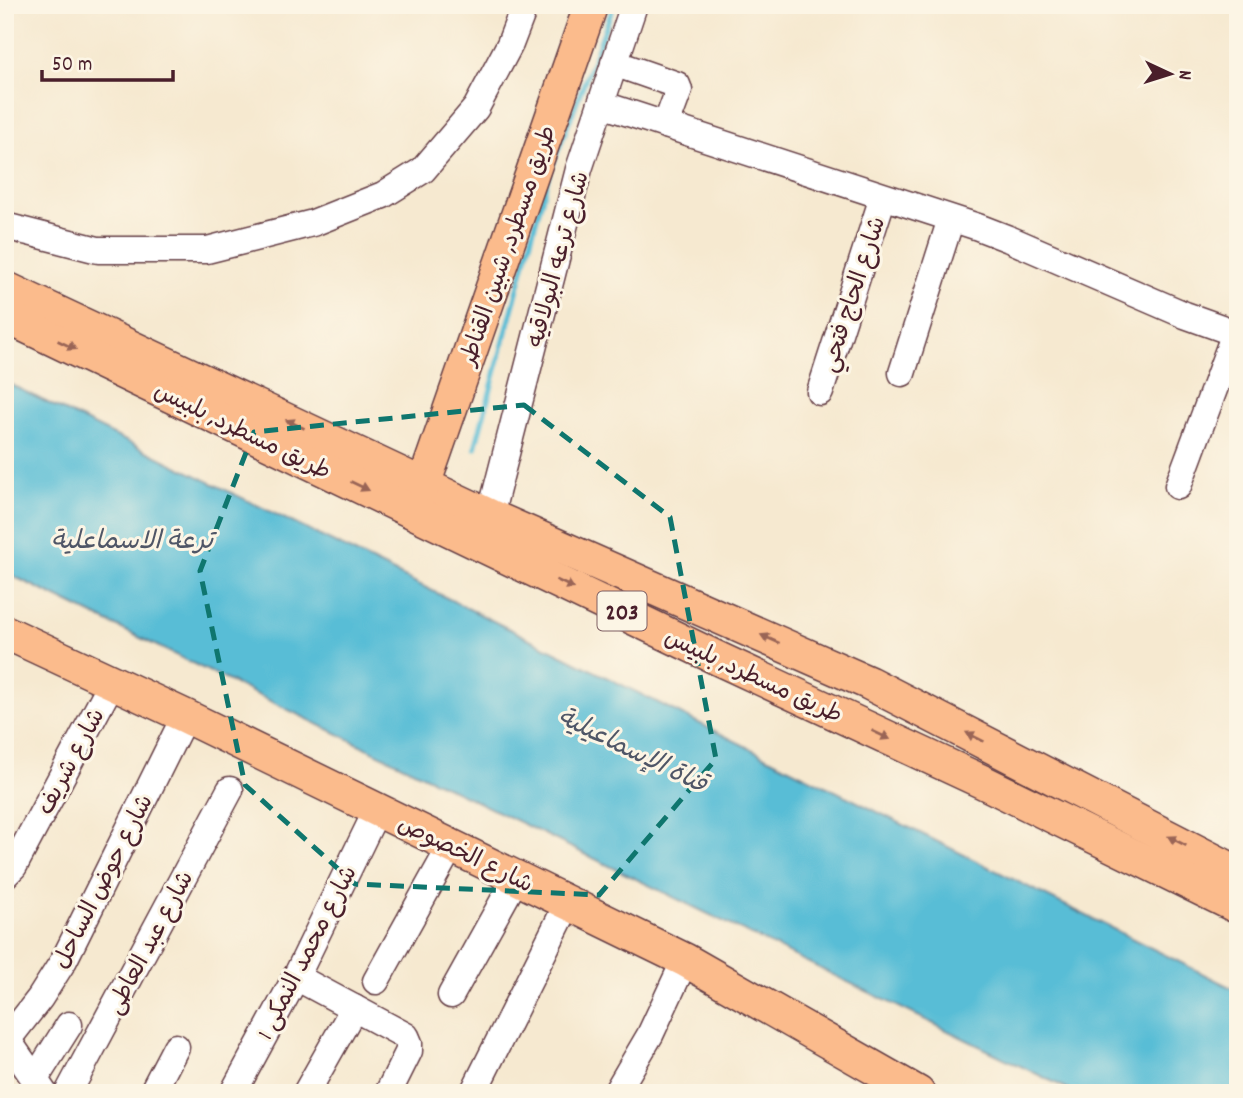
<svg xmlns="http://www.w3.org/2000/svg" width="1243" height="1098" viewBox="0 0 1243 1098" font-family="Dekko,'Playpen Sans Arabic',sans-serif">
	<style>
		.water { fill: #58bdd6; stroke: #516e80; stroke-width: 2 }
		.lines { fill: none; stroke-linecap: round; stroke-linejoin: round }
		.stream { stroke: #58bdd6; stroke-width: 5 }
		.minor-casing { stroke: #643d44; stroke-width: 29 }
		.major-casing { stroke: #643d44; stroke-width: 36 }
		.minor { stroke: #fff; stroke-width: 26 }
		.major { stroke: #fbbb8c; stroke-width: 33 }
		.oneway { fill: #9a6557 }
		.marked { fill: none; stroke: #0f766e; stroke-width: 5; stroke-dasharray: 14 9; stroke-linejoin: round }
		.labels { text-anchor: middle; stroke-width: 6; stroke-linejoin: round; paint-order: stroke }
		.shield { fill: #fcf5e5; stroke: #7f5f63; stroke-width: 2 }
		.shield-label { font-size: 23px; font-weight: bold; fill: #4a1f2b }
		.street-label { font-size: 24px; fill: #4a1f2b; stroke: #fcf5e5 }
		.water-label { font-size: 26px; font-style: italic; fill: #4f5667; stroke: #fcf5e5 }
	</style>
	<rect width="100%" height="100%" fill="#fcf5e5"/>
	<filter id="ink" filterUnits="userSpaceOnUse"><feTurbulence type="fractalNoise" baseFrequency=".0143" numOctaves="2"/><feDisplacementMap in="SourceGraphic" scale="14" xChannelSelector="R" yChannelSelector="G"/><feConvolveMatrix kernelMatrix="1 2 1 2 8 2 1 2 1" color-interpolation-filters="sRGB"/></filter>
	<filter id="wash" filterUnits="userSpaceOnUse"><feTurbulence type="fractalNoise" baseFrequency=".00686" numOctaves="4" result="noise"/><feDisplacementMap in="SourceGraphic" scale="28" xChannelSelector="R" yChannelSelector="G"/><feGaussianBlur stdDeviation="1.57" result="paint"/><feColorMatrix in="noise" values="0 0 0 0 0 0 0 0 0 0 0 0 0 0 0 0 0 1.4 0 .05"/><feComposite in="paint" operator="in"/></filter>
	<g filter="url(#wash)">
		<rect width="100%" height="100%" fill="#f6e9d0"/>
		<polygon class="water" points="5,382 455,602 1238,991 1238,1093 1076,1093 5,572"/>
		<g class="lines">
			<polyline class="stream" points="475,448 548,177 614,5"/>
		</g>
	</g>
	<g filter="url(#ink)">
		<g class="lines">
			<defs>
				<g id="minor">
					<polyline points="614,63 677,85 679,90 666,125"/>
					<polyline points="601,104 978,227 1009,239 1185,315 1238,334"/>
					<polyline points="5,226 98,250 207,250 313,223 383,195 423,170 476,108 510,44 525,5"/>
					<polyline points="902,373 951,219"/>
					<polyline points="820,392 883,197"/>
					<polyline points="1178,486 1235,333"/>
					<polyline points="490,516 579,169 634,5"/>
					<polyline points="5,875 14,866 112,682"/>
					<polyline points="296,977 406,1036 409,1043 409,1051 388,1093"/>
					<polyline points="376,981 451,846"/>
					<polyline points="451,995 516,878"/>
					<polyline points="5,1036 44,1093"/>
					<polyline points="8,1039 40,998 64,960 185,716"/>
					<polyline points="35,1079 69,1025"/>
					<polyline points="68,1093 230,790"/>
					<polyline points="152,1093 176,1047"/>
					<polyline points="233,1093 296,977 377,810"/>
					<polyline points="306,1093 354,1008"/>
					<polyline points="473,1093 568,903"/>
					<polyline points="616,1093 650,1035 685,960"/>
				</g>
				<g id="major">
					<polyline points="5,288 490,516 869,683 1238,873"/>
					<polyline points="5,316 719,659 983,782 1238,907"/>
					<polyline points="424,484 591,5"/>
					<polyline points="5,632 185,716 685,960 918,1093"/>
				</g>
			</defs>
			<use href="#minor" class="minor-casing"/>
			<use href="#major" class="major-casing"/>
			<use href="#minor" class="minor"/>
			<use href="#major" class="major"/>
		</g>
		<defs><path id="oneway-solid" d="M-6-.8H1V-3.2L6.5 0L1 3.2V.8H-6Z" transform="scale(1.75)"/></defs>
		<g class="oneway">
			<use href="#oneway-solid" transform="translate(67 345) rotate(26)"/>
			<use href="#oneway-solid" transform="translate(295 424) rotate(-155)"/>
			<use href="#oneway-solid" transform="translate(360 486) rotate(26)"/>
			<use href="#oneway-solid" transform="translate(565 584) rotate(26)"/>
			<use href="#oneway-solid" transform="translate(770 639) rotate(-156)"/>
			<use href="#oneway-solid" transform="translate(881 735) rotate(25)"/>
			<use href="#oneway-solid" transform="translate(975 737) rotate(-153)"/>
			<use href="#oneway-solid" transform="translate(1177 841) rotate(-153)"/>
		</g>
	</g>
	<path class="marked" d="M 524,405 L 670,517 L 716,759 L 599,895 L 355,884 L 245,785 L 200,571 L 254,432 Z"/>
	<g class="labels">
		<rect class="shield" x="597.5" y="591.5" width="49" height="39" rx="5"/>
		<g class="shield-label">
			<text x="622" y="619">203</text>
		</g>
		<g class="street-label">
			<text transform="translate(507 245) rotate(-71)" y="8">طريق مسطرد, شبين القناطر</text>
			<text transform="translate(557 259) rotate(-75)" y="8">شارع ترعه البولاقيه</text>
			<text transform="translate(852 294) rotate(-72)" y="8">شارع الحاج فتحي</text>
			<text transform="translate(243 430) rotate(26)" y="8">طريق مسطرد, بلبيس</text>
			<text transform="translate(754 675) rotate(25)" y="8">طريق مسطرد, بلبيس</text>
			<text transform="translate(70 761) rotate(-62)" y="8">شارع شريف</text>
			<text transform="translate(466 853) rotate(26)" y="8">شارع الخصوص</text>
			<text transform="translate(102 881) rotate(-63)" y="8">شارع حوض الساحل</text>
			<text transform="translate(149 942) rotate(-62)" y="8">شارع عبد العاطى</text>
			<text transform="translate(306 952) rotate(-63)" y="8">شارع محمد النمكى 1</text>
		</g>
		<g class="water-label">
			<text x="132" y="548">ترعة الاسماعلية</text>
			<text transform="translate(633 749) rotate(26)" y="9">قناة الإسماعيلية</text>
		</g>
	</g>
	<rect width="1243" height="1098" fill="none" stroke="#fcf5e5" stroke-width="28"/>
	<g transform="translate(1170 74) rotate(94)" stroke="#fcf5e5" stroke-width="5" paint-order="stroke">
	<path d="M0-5L12 26L0 18L-12 26Z" fill="#4a1f2b"/>
	<text y="-10" font-size="19" font-weight="bold" text-anchor="middle" fill="#4a1f2b">N</text>
	</g>
	<path d="M42 70v10h131v-10" fill="none" stroke="#4a1f2b" stroke-width="3.5"/>
	<text x="52" y="70" font-size="21" fill="#4a1f2b" stroke="#fcf5e5" stroke-width="5" paint-order="stroke">50 m</text>
</svg>
